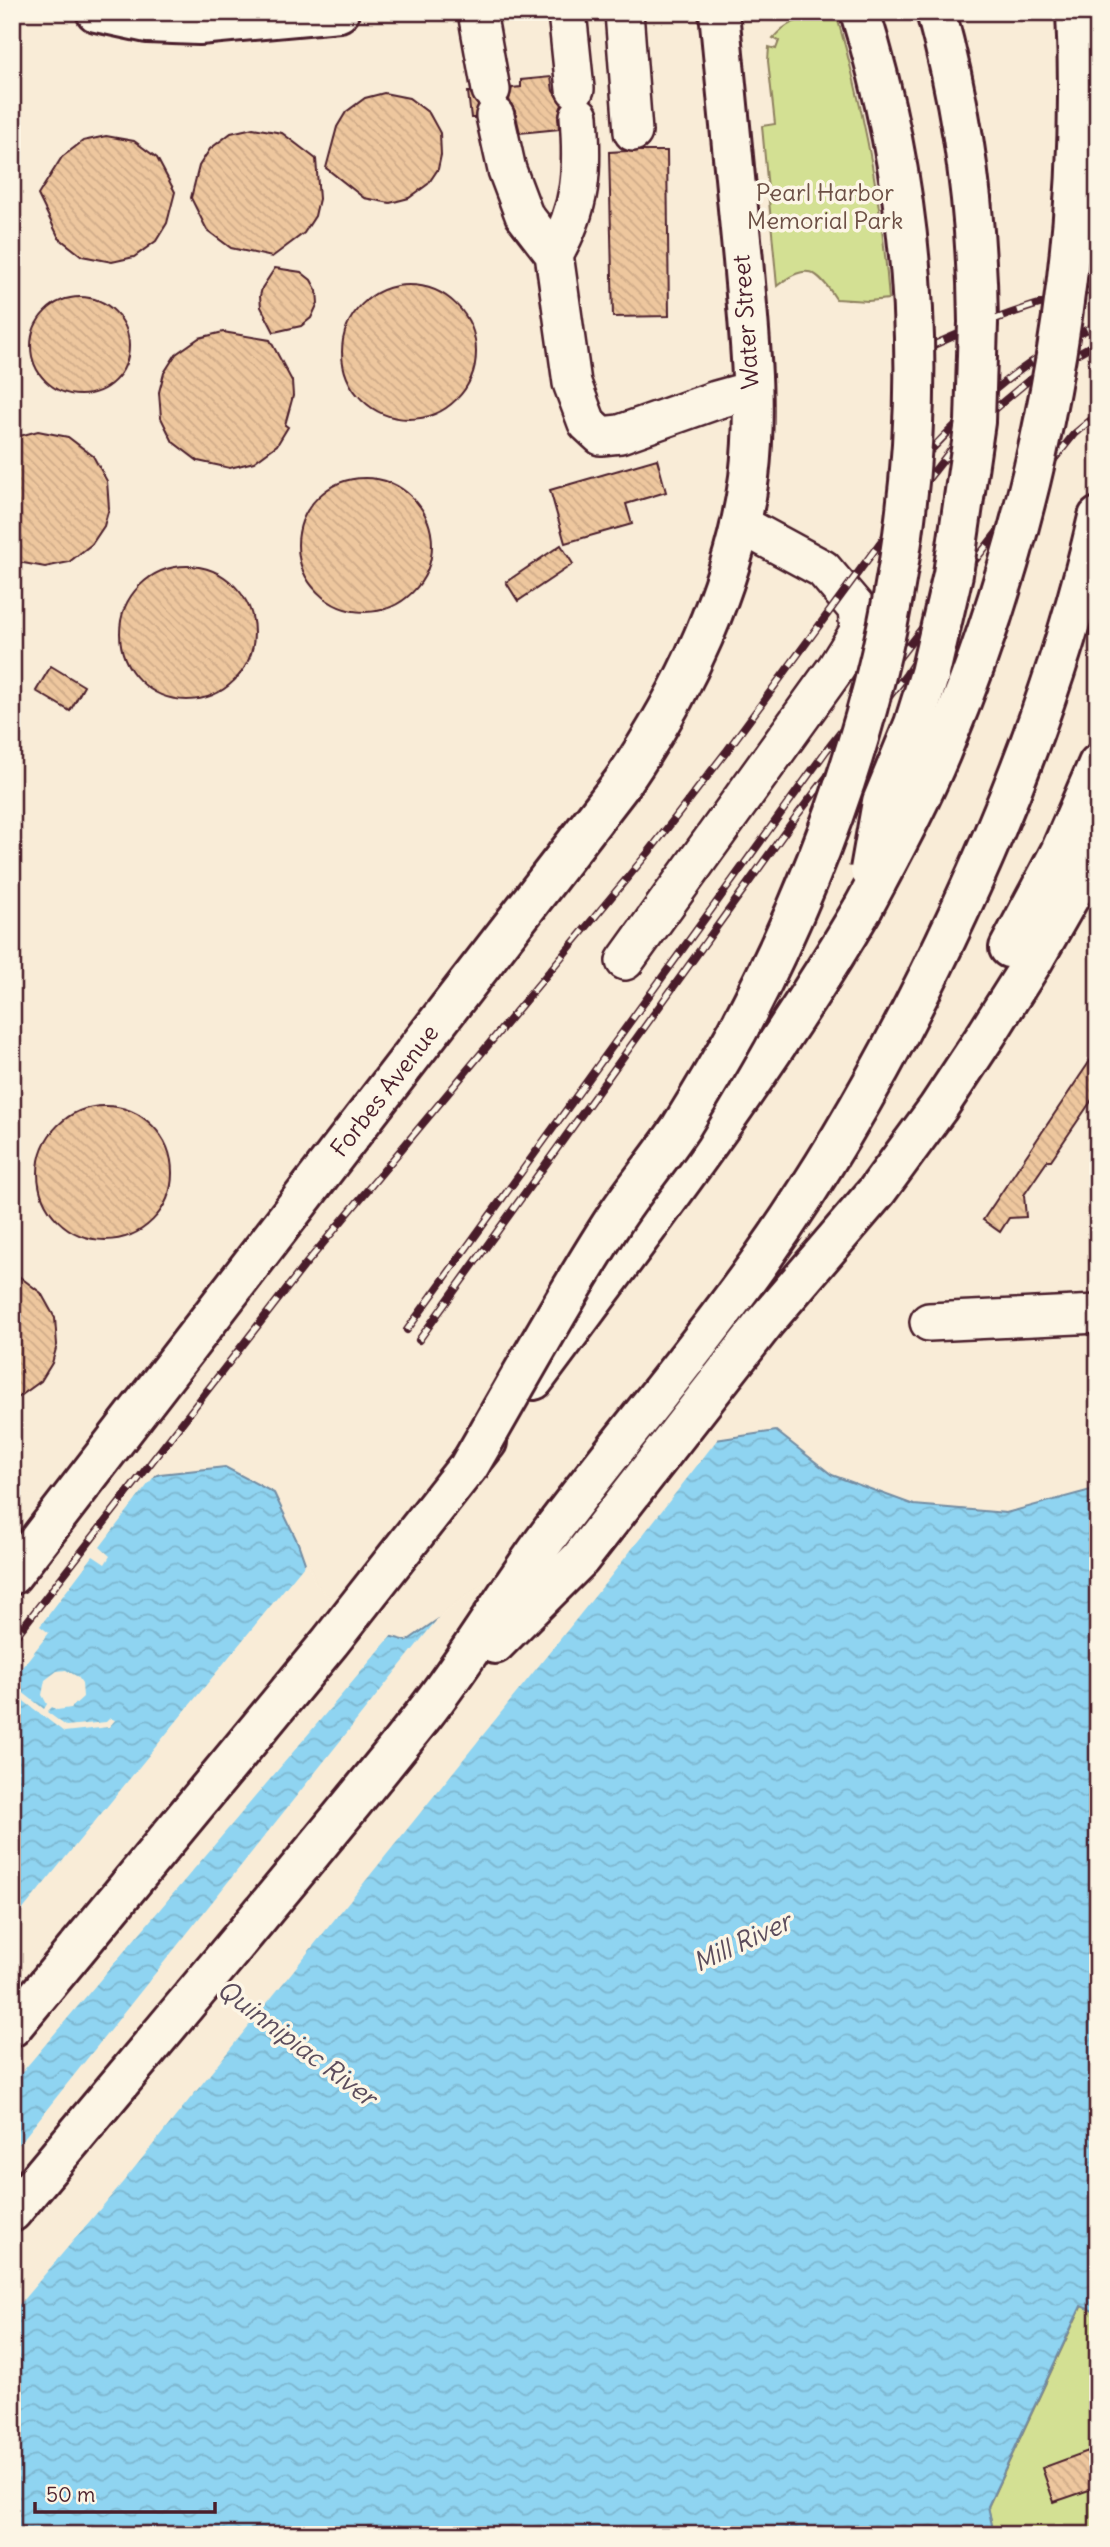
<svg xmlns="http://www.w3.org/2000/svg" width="1110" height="2547" viewBox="0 0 1110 2547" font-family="Delius,sans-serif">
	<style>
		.park { fill: #d3e093; stroke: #8e805f; stroke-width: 2 }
		.water { fill: url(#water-waves); stroke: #738ca2; stroke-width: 2 }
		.pier { fill: #f9ecd7 }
		.building { fill: url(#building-back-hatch); stroke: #4a1f2b; stroke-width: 2 }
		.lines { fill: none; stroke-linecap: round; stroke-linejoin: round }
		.minor-casing { stroke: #4a1f2b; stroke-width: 42 }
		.major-casing { stroke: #4a1f2b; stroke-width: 44 }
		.highway-casing { stroke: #4a1f2b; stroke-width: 44 }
		.minor { stroke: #fcf5e5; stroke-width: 37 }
		.major { stroke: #fcf5e5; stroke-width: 38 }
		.highway { stroke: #fcf5e5; stroke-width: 38 }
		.rail-casing { stroke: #4a1f2b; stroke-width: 8 }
		.rail { stroke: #fcf5e5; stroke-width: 5; stroke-dasharray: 16; stroke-linecap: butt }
		.highway-bridge-casing { stroke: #4a1f2b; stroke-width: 44; stroke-linecap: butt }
		.highway-bridge { stroke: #fcf5e5; stroke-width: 38 }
		.labels { text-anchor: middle; stroke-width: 7; stroke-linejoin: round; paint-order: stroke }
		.park-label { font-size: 24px; fill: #6c4f45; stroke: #fcf5e5 }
		.street-label { font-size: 24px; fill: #4a1f2b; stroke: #fcf5e5 }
		.water-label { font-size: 26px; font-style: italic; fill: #5b4c5c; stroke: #fcf5e5 }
	</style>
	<defs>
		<pattern id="water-waves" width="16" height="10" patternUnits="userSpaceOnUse" patternTransform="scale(1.75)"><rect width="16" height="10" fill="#8fd4f1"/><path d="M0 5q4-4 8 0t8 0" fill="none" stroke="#7db6cf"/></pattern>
		<pattern id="building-back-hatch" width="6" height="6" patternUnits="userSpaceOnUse" patternTransform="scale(1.75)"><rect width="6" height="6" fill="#eec79e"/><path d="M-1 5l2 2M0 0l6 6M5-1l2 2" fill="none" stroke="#ceaa88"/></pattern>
	</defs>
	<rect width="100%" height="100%" fill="#f9ecd7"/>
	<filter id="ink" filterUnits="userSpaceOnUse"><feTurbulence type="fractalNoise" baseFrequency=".0143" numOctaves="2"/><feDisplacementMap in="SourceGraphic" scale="14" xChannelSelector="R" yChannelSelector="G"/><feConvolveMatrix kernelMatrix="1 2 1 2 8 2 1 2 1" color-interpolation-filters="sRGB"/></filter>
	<g filter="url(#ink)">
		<g class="park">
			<path d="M 817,17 L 837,17 C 864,110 882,203 889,299 L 868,301 L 836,299 C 817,269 806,262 777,286 L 762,126 L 775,124 L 768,61 L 769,47 L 776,49 L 779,41 L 773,38 C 786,23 797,19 817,17 Z"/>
			<polygon points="1082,2305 1098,2313 1098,2535 994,2535 988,2507"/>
		</g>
		<polygon class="water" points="776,1431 832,1475 914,1505 1006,1513 1098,1488 1098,2313 1081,2306 988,2506 994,2535 12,2535 12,1496 70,1507 160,1474 225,1467 274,1493 298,1543 313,1586 359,1628 407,1641 689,1444"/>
		<g class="pier">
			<polygon points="720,1436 607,1581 123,2182 12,2313 12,2153 443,1612 687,1441"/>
			<polygon points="159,1470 100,1547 110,1556 105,1564 93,1556 40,1626 49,1633 12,1680 12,1505 19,1496 16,1494 13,1498 12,1492 70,1503"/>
			<polygon points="308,1560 316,1584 361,1625 393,1634 12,2084 12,1923"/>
			<polygon points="66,1670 78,1677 82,1683 83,1697 71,1708 57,1710 52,1707 47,1712 66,1726 106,1722 110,1718 115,1720 109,1727 64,1732 12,1692 12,1684 44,1709 47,1704 42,1695 45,1680 57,1671"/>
		</g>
		<g class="building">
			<polygon points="551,77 553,91 562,105 558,117 559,129 520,133 515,111 509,100 512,88 521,87 521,80"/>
			<polygon points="468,92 470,92 478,105 475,118 471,118"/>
			<polygon points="384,93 409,98 429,113 440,133 441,155 438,169 428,184 409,198 390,203 364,198 326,168 337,127 346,112 365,98"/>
			<polygon points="253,128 282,133 316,159 319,199 315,216 304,233 272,257 231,248 207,230 191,198 199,166 210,149 231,133"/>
			<polygon points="106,136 134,141 157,158 175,192 167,223 156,241 134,257 112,262 82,256 59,238 38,195 62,157 83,141"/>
			<polygon points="626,151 667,151 669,316 613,317 609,152"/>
			<polygon points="275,268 301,272 311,280 317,291 318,303 311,318 301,326 274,332 261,307 260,296 262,288"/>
			<circle cx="409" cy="352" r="67"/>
			<circle cx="80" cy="346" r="49"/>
			<polygon points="223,332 270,340 292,381 293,396 285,425 288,427 277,445 254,462 230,468 198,461 173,442 161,418 159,392 164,373 176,354 199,338"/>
			<polygon points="38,431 68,437 93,456 107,481 109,508 104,526 92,544 69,562 45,567 12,561 12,438"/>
			<polygon points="657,459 666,492 626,504 632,524 565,543 550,490"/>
			<circle cx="365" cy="545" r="67"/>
			<polygon points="561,545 573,564 518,601 506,582"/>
			<circle cx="187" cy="633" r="67"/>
			<polygon points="51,666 84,686 70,711 36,691"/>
			<polygon points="1098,1049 1098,1091 1051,1160 1048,1160 1024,1195 1026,1217 1009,1218 1000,1232 983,1220"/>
			<circle cx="105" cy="1173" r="67"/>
			<polygon points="12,1271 41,1293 55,1318 57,1345 52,1363 41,1381 12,1402"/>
			<polygon points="1091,2450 1098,2469 1098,2487 1054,2502 1042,2468"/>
		</g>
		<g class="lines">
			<defs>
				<g id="minor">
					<polyline points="477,12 491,90"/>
					<polyline points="567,12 575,89"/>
					<polyline points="624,12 633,132"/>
					<polyline points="495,116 507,170 524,215 554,254 572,383 587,423 601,436 620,434 716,400 752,390"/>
					<path d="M 554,254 C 582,207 583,170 579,116"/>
					<polyline points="625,961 836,668 859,631 857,609 823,569 740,524"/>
					<polyline points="929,1322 1098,1314"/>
				</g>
				<g id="major">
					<polyline points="96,12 147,23 199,25 339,12"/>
					<path id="s1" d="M 12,1575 L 622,783 C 683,694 735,585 749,477 C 758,405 749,332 743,260 C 735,178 727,95 719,12"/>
				</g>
				<g id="highway">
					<path d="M 936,12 C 964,114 977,217 978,322"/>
					<polyline points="1009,948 1060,852 1098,764"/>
					<path d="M 534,1380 C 648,1226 766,1073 863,908"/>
					<polyline points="495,1644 580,1559 765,1322 877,1191 938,1108 987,1034 1033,961 1078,882 1098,840"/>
					<polyline points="12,2027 330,1642 487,1442"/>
					<path d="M 12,2212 C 149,2047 289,1884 422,1717 C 469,1658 506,1592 551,1532 C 620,1440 696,1352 763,1257 C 840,1148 903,1033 959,912 C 1018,785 1067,654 1098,517"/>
				</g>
			</defs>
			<use href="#minor" class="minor-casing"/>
			<use href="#major" class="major-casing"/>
			<use href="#highway" class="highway-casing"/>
			<use href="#minor" class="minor"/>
			<use href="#major" class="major"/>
			<use href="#highway" class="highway"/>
			<defs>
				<g id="rail">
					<path d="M 929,347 C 984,322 1038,301 1098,289"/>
					<path d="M 892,493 C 955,421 1011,365 1098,324"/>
					<polyline points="407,1330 826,751 1074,434 1098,414"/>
					<polyline points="419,1340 798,814 906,675 950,606"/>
					<polyline points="12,1641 305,1265 648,853 726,752 907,506 962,436 1028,381 1098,342"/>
				</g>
			</defs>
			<use href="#rail" class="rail-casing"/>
			<use href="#rail" class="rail"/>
			<defs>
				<g id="highway-bridge">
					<polyline points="870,870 882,802 914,724 930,673 953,574 975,422 978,322"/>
					<path d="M 863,908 C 890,857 919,805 941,752 C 1039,520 1089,264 1076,12"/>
					<path d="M 468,1468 C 516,1386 561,1302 612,1223 C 633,1190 659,1160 681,1127 C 700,1096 719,1064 737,1032 C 907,712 969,363 860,12"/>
				</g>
			</defs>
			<use href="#highway-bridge" class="highway-bridge-casing"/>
			<use href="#highway-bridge" class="highway-bridge"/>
		</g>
	</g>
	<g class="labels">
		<g class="park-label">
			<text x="825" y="201">Pearl Harbor<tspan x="825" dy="28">Memorial Park</tspan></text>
		</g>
		<g class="street-label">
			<text transform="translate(746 322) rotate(-94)" y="8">Water Street</text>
			<text dy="8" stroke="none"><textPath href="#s1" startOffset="611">Forbes Avenue</textPath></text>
		</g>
		<g class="water-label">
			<text transform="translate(742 1942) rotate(-25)" y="9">Mill River</text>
			<text transform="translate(297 2043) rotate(37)" y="9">Quinnipiac River</text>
		</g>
	</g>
	<rect width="1110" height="2547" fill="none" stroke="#fcf5e5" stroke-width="42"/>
	<rect x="21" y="21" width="1068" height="2505" fill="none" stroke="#4a1f2b" stroke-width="2.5" filter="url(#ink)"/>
	<path d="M35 2502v10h180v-10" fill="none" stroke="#4a1f2b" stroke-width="3.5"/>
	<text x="46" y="2502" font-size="21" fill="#4a1f2b" stroke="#fcf5e5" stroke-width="5" paint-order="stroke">50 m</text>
</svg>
